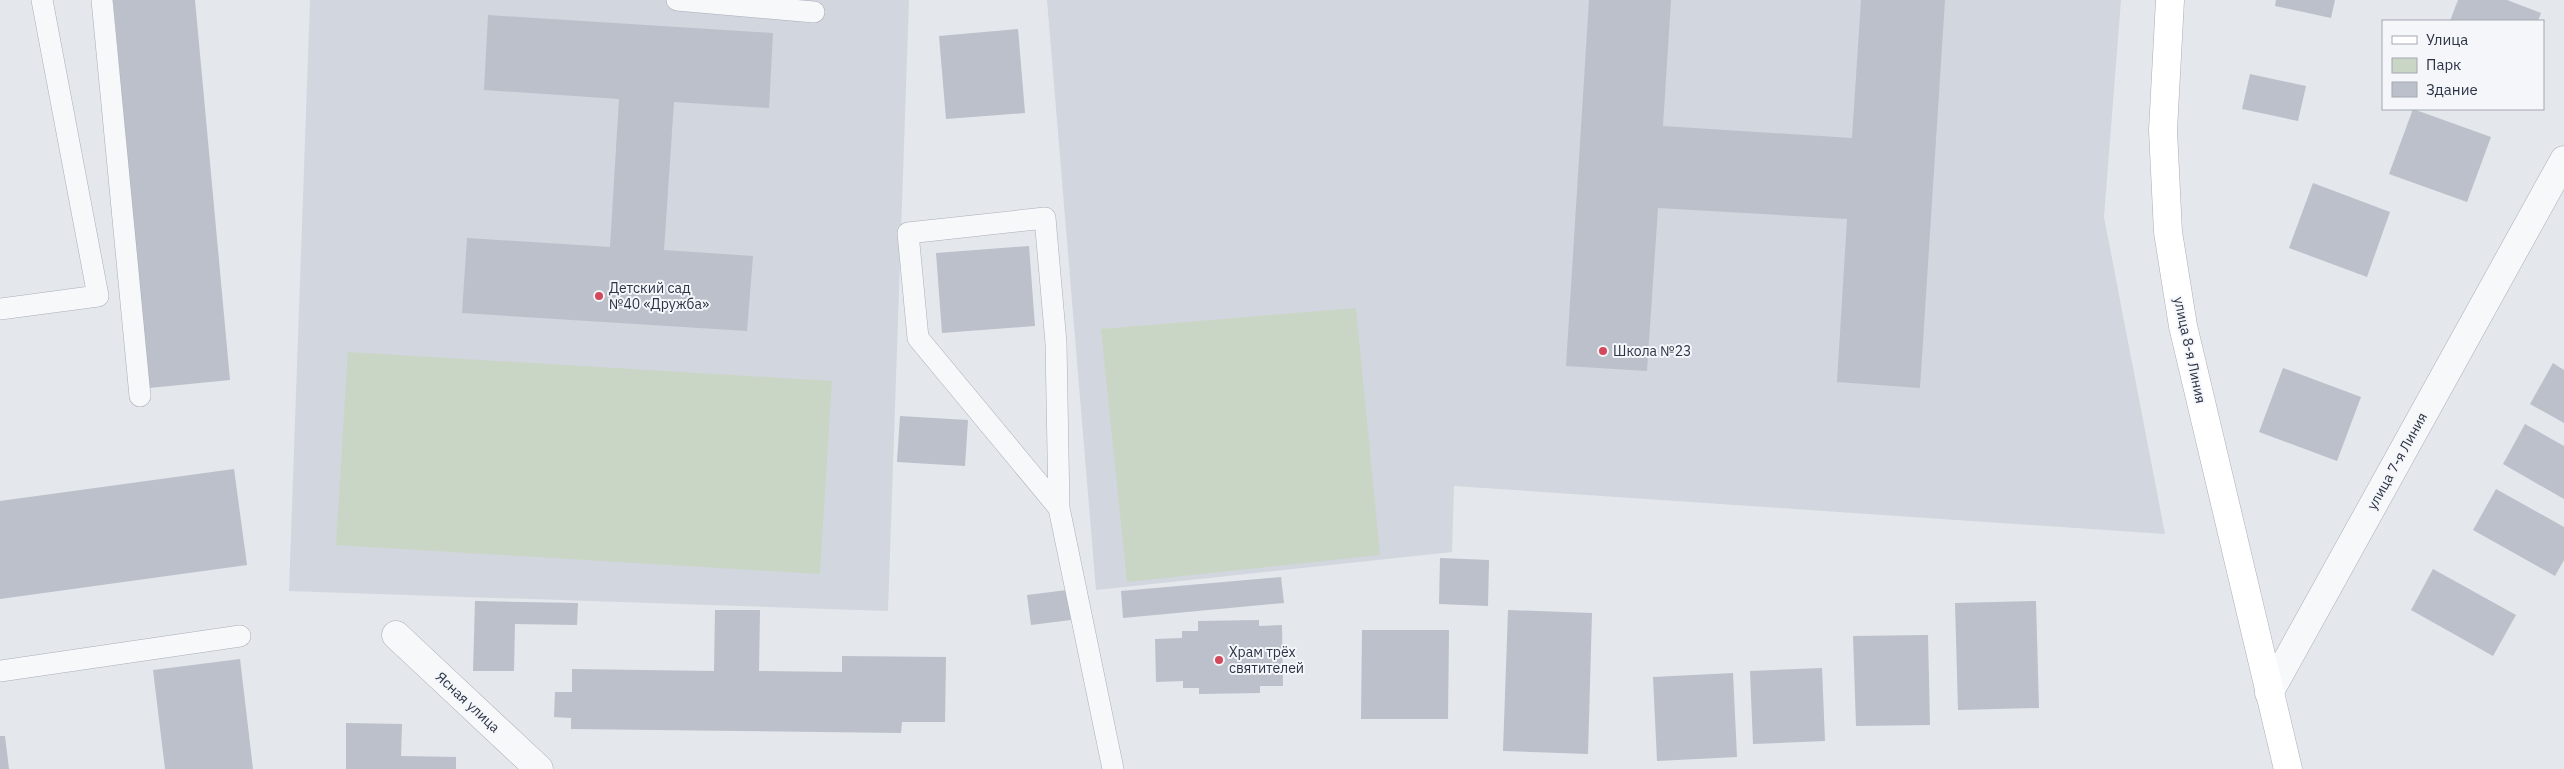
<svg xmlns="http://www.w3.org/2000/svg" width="2564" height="769" viewBox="0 0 2564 769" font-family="'IBM Plex Sans',sans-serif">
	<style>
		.built { fill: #d2d6de }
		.green { fill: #c9d6c5 }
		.building { fill: #bbc0ca }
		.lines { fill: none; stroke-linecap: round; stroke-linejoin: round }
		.lane-casing { stroke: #a9aeb7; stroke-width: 22 }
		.street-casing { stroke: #a9aeb7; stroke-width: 29 }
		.secondary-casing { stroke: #a9aeb7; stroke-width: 29 }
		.lane { stroke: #f7f8fa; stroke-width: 21 }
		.street { stroke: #f7f8fa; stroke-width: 28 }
		.secondary { stroke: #fff; stroke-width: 28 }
		.poi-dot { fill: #d1495b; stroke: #f4f6f9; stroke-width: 2 }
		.labels { text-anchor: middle; stroke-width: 4; stroke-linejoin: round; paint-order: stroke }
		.poi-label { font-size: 14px; fill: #2b3445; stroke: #f4f6f9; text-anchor: start }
		.street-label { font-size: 14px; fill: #2b3445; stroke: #f4f6f9 }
	</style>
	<rect width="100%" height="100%" fill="#e4e7ec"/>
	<g class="built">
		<polygon points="310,0 909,0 888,611 289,591"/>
		<polygon points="1047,0 2121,0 2104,217 2165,534 1454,486 1452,552 1096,590"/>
	</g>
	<g class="green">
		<polygon points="1356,308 1380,555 1127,582 1101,329"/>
		<polygon points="348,352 832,381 820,574 336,545"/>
	</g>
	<g class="building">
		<polygon points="113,0 195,0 230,380 149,388"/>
		<polygon points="1589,0 1671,0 1663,126 1852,138 1861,0 1945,0 1920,388 1837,382 1847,219 1658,208 1647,371 1566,366"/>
		<polygon points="2276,0 2335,0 2331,18 2275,6"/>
		<polygon points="2458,0 2507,0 2541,13 2538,21 2450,21"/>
		<polygon points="488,15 773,33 769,108 674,102 664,250 753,256 747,331 462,313 467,238 610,247 619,99 484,90"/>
		<polygon points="1018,29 1025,113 946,119 939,36"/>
		<polygon points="2250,74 2306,86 2298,121 2242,109"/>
		<polygon points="2413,109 2491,137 2467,202 2389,174"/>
		<polygon points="2313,183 2390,212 2367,277 2289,248"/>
		<polygon points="1029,246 1035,326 942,333 936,253"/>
		<polygon points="2553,363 2564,370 2564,423 2530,404"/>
		<polygon points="2283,368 2361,397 2337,461 2259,432"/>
		<polygon points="900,416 968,420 965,466 897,462"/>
		<polygon points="2525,424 2564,446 2564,499 2503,464"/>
		<polygon points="234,469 247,565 0,599 0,501"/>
		<polygon points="2496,489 2564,527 2564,560 2555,576 2473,530"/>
		<polygon points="1440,558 1489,560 1488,606 1439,604"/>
		<polygon points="2433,569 2516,615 2493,656 2411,610"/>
		<polygon points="1281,577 1284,603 1123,618 1121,591"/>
		<polygon points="1067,590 1071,620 1031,625 1027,595"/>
		<polygon points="475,601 578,603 577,625 515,624 514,671 473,671"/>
		<polygon points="2036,601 2039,708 1958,710 1955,603"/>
		<polygon points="715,610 760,610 759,671 842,672 842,656 946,657 945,722 902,722 901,733 571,729 571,718 554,717 555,692 572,692 572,669 714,671"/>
		<polygon points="1508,610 1592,613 1588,754 1503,751"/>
		<polygon points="1259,620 1259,626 1282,625 1283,686 1260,686 1260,693 1199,694 1199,688 1183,688 1183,681 1156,682 1155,639 1182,638 1182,631 1198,631 1198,621"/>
		<polygon points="1362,630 1449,630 1448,719 1361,719"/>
		<polygon points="1928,635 1930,725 1856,726 1853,636"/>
		<polygon points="240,659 253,769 165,769 153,670"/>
		<polygon points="1822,668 1825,741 1753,744 1750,671"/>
		<polygon points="1733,673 1737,757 1657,761 1653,677"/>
		<polygon points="346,723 402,724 401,756 456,757 456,769 346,769"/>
		<polygon points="0,736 5,736 9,769 0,769"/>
	</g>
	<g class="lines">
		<defs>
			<g id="lane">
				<polyline points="102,0 140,396"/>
				<polyline points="677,0 814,12"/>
				<polyline points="0,309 98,296 42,0"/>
				<polyline points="1059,508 918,338 908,233 1045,218 1056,343 1059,508 1113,769"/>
				<polyline points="0,671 240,636"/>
			</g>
			<g id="street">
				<polyline points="396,635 539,769"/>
				<polyline points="2269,693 2564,160"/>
			</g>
			<polyline id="secondary" points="2170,0 2163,130 2168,232 2183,326 2288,769"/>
		</defs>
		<use href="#lane" class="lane-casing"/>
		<use href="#street" class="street-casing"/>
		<use href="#secondary" class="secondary-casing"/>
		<use href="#lane" class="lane"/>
		<use href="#street" class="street"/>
		<use href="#secondary" class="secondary"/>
	</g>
	<g class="poi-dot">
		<circle cx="599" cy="296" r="5"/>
		<circle cx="1603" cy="351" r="5"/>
		<circle cx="1219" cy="660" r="5"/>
	</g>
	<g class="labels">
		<g class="poi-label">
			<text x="609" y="293">Детский сад<tspan x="609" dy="16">№40 «Дружба»</tspan></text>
			<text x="1613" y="356">Школа №23</text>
			<text x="1229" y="657">Храм трёх<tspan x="1229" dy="16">святителей</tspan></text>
		</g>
		<g class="street-label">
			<text transform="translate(2190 350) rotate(78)" y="5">улица 8-я Линия</text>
			<text transform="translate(2397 461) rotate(-61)" y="5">улица 7-я Линия</text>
			<text transform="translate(468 702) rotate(43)" y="5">Ясная улица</text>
		</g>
	</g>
	<rect x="2382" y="20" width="162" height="90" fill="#f4f6f9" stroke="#a4a8b1"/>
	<rect x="2392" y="36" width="25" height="8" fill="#ffffff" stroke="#a4a8b1"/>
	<text x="2426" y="45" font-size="15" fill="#2b3445">Улица</text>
	<rect x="2392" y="58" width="25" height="15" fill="#c9d6c5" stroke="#a4a8b1"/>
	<text x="2426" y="70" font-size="15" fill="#2b3445">Парк</text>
	<rect x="2392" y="82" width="25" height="15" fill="#bbc0ca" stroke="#a4a8b1"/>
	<text x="2426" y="95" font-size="15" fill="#2b3445">Здание</text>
</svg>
